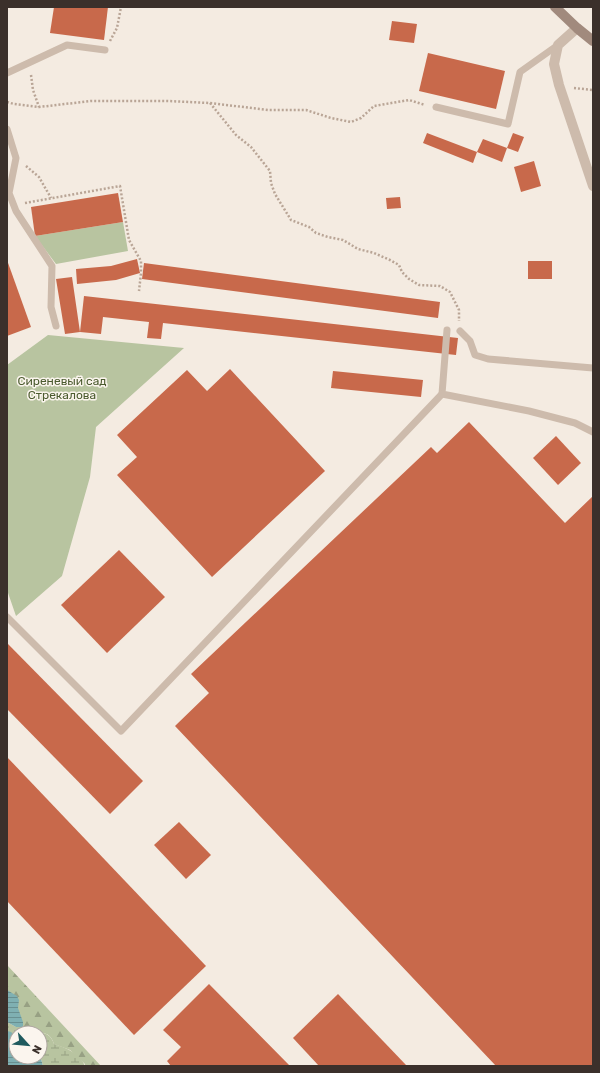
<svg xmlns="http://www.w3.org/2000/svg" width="600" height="1073" viewBox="0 0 600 1073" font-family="Rubik,sans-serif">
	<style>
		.forest { fill: url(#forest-firs) }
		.wetland { fill: url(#wetland-marsh) }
		.green { fill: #b8c4a0 }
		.water { fill: url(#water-rules) }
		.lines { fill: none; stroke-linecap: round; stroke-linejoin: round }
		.canal { stroke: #7fb0b2; stroke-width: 18 }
		.building { fill: #c8694b }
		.path { stroke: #b9a596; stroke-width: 2.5; stroke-dasharray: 2 2; stroke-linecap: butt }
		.service { stroke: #cdbbac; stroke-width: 7 }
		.minor { stroke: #cdbbac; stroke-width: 10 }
		.secondary { stroke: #a18a7d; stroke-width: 10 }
		.labels { text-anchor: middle; stroke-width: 3; stroke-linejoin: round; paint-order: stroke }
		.park-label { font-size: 12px; fill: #4a5a2e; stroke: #fbf5ee }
	</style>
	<defs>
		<pattern id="forest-firs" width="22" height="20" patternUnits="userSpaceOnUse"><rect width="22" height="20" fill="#b8c4a0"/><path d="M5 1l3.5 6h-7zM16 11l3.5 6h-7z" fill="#97a083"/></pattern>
		<pattern id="wetland-marsh" width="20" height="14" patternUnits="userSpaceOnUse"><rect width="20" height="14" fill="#b8c4a0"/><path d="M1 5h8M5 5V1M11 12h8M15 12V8" fill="none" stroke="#97a083"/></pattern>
		<pattern id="water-rules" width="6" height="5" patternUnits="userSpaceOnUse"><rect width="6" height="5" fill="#7fb0b2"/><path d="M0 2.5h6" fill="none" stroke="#699091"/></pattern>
	</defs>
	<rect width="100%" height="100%" fill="#f4ebe1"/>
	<path class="forest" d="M 7,965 L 101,1066 L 85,1066 L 85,1064 L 70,1050 L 54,1044 C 49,1028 40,1035 27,1032 C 20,1030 14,1024 7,1022 Z"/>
	<path class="wetland" d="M 7,1022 L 16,1027 L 23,1027 L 27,1032 C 40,1033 49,1030 54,1044 C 66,1048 80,1053 85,1066 L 43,1066 L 41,1059 L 39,1057 L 40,1033 L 16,1033 L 16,1048 L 13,1049 L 7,1050 Z"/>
	<g class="green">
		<polygon points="123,222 128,251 56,264 35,236"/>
		<polygon points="48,335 184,348 96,427 90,477 62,576 16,616 7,590 7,365"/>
	</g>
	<g class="water">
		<polygon points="7,990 17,996 19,1000 18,1008 23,1022 23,1027 16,1027 7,1022"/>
		<polygon points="16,1048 16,1057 39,1057 41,1059 43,1066 7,1066 7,1050"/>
	</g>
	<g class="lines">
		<polyline class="canal" points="7,1040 16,1049"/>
	</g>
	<g class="building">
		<polygon points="54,7 108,7 104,40 50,33"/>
		<polygon points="392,21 417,24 414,43 389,40"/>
		<polygon points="428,53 505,71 496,109 419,91"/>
		<polygon points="427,133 477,152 473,163 423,143"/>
		<polygon points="513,133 524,137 518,152 507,148"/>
		<polygon points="483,139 507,148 502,162 477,152"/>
		<polygon points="534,161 541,186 521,192 514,167"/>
		<polygon points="118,193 123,222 35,236 31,207"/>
		<polygon points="400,197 401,208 387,209 386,198"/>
		<polygon points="137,259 140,273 116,280 77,284 76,269 111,266"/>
		<polygon points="7,260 31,327 7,336"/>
		<rect x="528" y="261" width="24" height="18"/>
		<polygon points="144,263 440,302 438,318 142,279"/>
		<polygon points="72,277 80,332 84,296 458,338 456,355 163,323 161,339 147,338 149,322 103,317 101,334 80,332 65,334 56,279"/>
		<polygon points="230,369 325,471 212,577 117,475 137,457 117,435 187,370 207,391"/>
		<polygon points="333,371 423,380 421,397 331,388"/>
		<polygon points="469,422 565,523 593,496 593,1066 496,1066 175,726 209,693 191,674 431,447 437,453"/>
		<polygon points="556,436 581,463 558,485 533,458"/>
		<polygon points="119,550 165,597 107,653 61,605"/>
		<polygon points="7,643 143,781 110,814 7,709"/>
		<polygon points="7,757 206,966 134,1035 7,901"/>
		<polygon points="179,822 211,855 186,879 154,845"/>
		<polygon points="209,984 290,1066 171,1066 167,1061 181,1047 163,1030"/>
		<polygon points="338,994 407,1066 319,1066 293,1038"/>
	</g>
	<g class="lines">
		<g class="path">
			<polyline points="110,41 117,28 121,7"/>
			<polyline points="31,75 33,90 39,107"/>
			<polyline points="574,88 593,90"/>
			<polyline points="7,102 14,104 39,107 91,101 168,101 210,103 268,110 306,110 331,118 351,122 361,118 374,106 409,100 425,105"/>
			<polyline points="210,103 236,135 251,147 270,171 271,183 275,194 291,220 309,227 316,233 328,237 343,240 358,249 374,253 390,260 399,265 402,272 409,279 419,285 440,286 450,292 459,310 459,321"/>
			<polyline points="26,166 39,177 51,198"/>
			<polyline points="25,203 120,186 129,240 141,261 141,273 139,291"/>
		</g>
		<g class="service">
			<polyline points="7,73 67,45 105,50"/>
			<polyline points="436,107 508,124 520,72 558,45"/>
			<polyline points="7,129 16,158 9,193 16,211 52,266 51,307 56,326"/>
			<polyline points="447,330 442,394 529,411 575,423 593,432"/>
			<polyline points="460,331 470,341 475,355 488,359 593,368"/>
			<polyline points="7,617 121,731 442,394"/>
		</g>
		<polyline class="minor" points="577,28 558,45 554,64 559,85 593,186"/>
		<polyline class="secondary" points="555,7 577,28 593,41"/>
	</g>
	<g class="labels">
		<g class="park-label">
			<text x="62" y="385">Сиреневый сад<tspan x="62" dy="14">Стрекалова</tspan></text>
		</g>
	</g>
	<rect width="600" height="1073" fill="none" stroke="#3b302b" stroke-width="16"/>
	<g transform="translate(28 1045) rotate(117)"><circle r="19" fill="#fbf5ee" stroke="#aea6a0"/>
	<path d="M0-3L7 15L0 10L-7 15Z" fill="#1f5a5e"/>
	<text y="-6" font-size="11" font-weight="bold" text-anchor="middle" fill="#3b302b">N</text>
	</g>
</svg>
